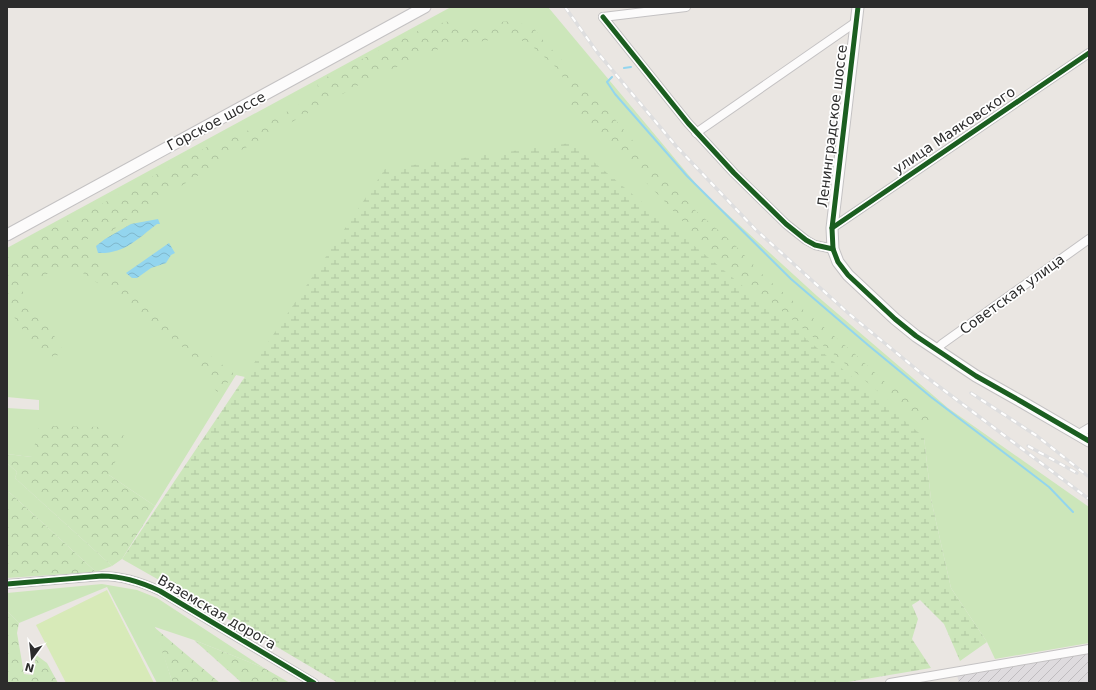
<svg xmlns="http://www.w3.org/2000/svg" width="1096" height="690" viewBox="0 0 1096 690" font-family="'DejaVu Sans',sans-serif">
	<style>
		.industrial { fill: url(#industrial-furrows) }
		.grass { fill: #cce6ba }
		.forest { fill: url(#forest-crowns) }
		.wetland { fill: url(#wetland-marsh) }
		.pitch { fill: #d7eab8 }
		.water { fill: url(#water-waves) }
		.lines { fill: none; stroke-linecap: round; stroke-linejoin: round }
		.stream { stroke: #93d5ee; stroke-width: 2 }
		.street-casing { stroke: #c4c2c3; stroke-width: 10 }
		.secondary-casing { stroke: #c4c2c3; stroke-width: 13 }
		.street { stroke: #fcfbfb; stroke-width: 8 }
		.secondary { stroke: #fcfbfb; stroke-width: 11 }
		.rail-casing { stroke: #dededf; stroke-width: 3.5 }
		.rail { stroke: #fff; stroke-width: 2; stroke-dasharray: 6; stroke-linecap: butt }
		.cycleway-casing { stroke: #fff; stroke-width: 8 }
		.cycleway { stroke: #1b5e20; stroke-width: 5 }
		.labels { text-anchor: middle; stroke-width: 3.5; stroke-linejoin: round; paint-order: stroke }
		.street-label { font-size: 14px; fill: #2c2c2c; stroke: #fff }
	</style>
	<defs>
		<pattern id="industrial-furrows" width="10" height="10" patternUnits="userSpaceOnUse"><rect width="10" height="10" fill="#dedbde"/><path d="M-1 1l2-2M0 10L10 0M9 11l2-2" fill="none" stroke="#bfbcbf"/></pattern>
		<pattern id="forest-crowns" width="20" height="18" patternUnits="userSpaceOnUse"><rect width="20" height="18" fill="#cce6ba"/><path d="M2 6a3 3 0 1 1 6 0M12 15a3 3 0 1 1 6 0" fill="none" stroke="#afc5a0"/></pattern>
		<pattern id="wetland-marsh" width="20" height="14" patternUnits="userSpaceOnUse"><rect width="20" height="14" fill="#cce6ba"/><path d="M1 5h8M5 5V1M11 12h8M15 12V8" fill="none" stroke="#afc5a0"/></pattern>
		<pattern id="water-waves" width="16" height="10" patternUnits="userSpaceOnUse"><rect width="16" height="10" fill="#93d5ee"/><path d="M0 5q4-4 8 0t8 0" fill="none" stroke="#7fb7cc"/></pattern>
	</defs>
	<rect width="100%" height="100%" fill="#eae6e2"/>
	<polygon class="industrial" points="1089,652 1089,683 959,683 957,675"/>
	<g class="grass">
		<polygon points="451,7 548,7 702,191 817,296 948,408 1089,507 1089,643 995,659 987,642 951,588 931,499 924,437 245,377 236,375 155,506 109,475 32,457 7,454 7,408 39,410 39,400 7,397 7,248"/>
		<polygon points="7,463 17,472 15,478 112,566 96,572 7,490"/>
		<polygon points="102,584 137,590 157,598 264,668 194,640 155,627 171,678 172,683 157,683 107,587 19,623 7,611 7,593"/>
	</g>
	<g class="forest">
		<polygon points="452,21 465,29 485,28 498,22 512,21 533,27 543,40 574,73 585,89 599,100 639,148 695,210 733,243 765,277 854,353 887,384 915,399 934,414 937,422 929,426 886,398 708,249 668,205 595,130 583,124 569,106 570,94 560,71 533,47 514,36 441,48 373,77 218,163 125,221 108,234 79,241 79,246 135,291 172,327 236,375 217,392 210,383 190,353 133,307 77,269 62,267 22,286 24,299 52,332 64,352 54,357 40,350 20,326 7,306 7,256 60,224 98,206 207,147 269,122 319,93 317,82 415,32 445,22"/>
		<polygon points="39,426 103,427 127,437 109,475 155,506 122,559 112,566 15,478 17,472 7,463 7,454 32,457"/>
		<polygon points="7,490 96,572 7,578"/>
		<polygon points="7,611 19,623 17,633 24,674 33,675 36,655 47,663 58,683 7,683"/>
		<polygon points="154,627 220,683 172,683 171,678"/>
		<polygon points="194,640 264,668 290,683 242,683"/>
	</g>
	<polygon class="wetland" points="571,143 924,437 931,499 951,588 987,642 960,661 944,624 920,600 912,605 918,619 912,639 931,668 842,683 338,683 272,644 122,559 385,169"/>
	<polygon class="pitch" points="107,590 154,683 66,683 36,625"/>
	<g class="water">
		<path d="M 158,219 L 160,224 L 157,224 C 137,239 125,254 98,253 L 96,246 L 105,239 L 131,224 Z"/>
		<polygon points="169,243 175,253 171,255 166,263 151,268 137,278 132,278 126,273"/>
	</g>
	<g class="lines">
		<g class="stream">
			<polyline points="624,68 631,67"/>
			<polyline points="612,77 607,82 615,94 687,176 791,279 868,345 931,397 1049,487 1073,512"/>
		</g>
		<defs>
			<g id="street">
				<polyline points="603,17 688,123 734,173 786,224 806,240 815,245 833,249"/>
				<polyline points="603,17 686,7"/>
				<polyline points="696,133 856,22"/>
				<polyline points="832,228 1089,53"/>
				<polyline points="936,350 942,344 1089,239"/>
				<polyline points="1079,434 1089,428"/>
				<path d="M 7,584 L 102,576 C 123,576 141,582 160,591 L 314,683"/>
				<polyline points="890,683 1089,649"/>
			</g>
			<g id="secondary">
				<polyline points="858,7 832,228 833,249 838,262 848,275 895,319 916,336 976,376 1022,402 1089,441"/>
				<polyline points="7,235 425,7"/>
			</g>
		</defs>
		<use href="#street" class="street-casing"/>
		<use href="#secondary" class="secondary-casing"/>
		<use href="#street" class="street"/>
		<use href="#secondary" class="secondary"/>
		<defs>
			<g id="rail">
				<polyline points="565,7 597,52 676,146 755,229 848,313 921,373 1089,499"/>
				<polyline points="971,393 1037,436 1089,477"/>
				<polyline points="1028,446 1077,473"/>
			</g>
		</defs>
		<use href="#rail" class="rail-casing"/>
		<use href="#rail" class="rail"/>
		<defs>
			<g id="cycleway">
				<polyline points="858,7 832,228 833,249 838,262 848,275 895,319 916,336 976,376 1022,402 1089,441"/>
				<polyline points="603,17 688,123 734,173 786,224 806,240 815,245 833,249"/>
				<polyline points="832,228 1089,53"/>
				<path d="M 7,584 L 102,576 C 123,576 141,582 160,591 L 314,683"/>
			</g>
		</defs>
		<use href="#cycleway" class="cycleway-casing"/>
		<use href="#cycleway" class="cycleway"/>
	</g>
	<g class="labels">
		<g class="street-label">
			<text transform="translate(216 121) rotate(-28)" y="5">Горское шоссе</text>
			<text transform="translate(832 126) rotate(-83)" y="5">Ленинградское шоссе</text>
			<text transform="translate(954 130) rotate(-34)" y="5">улица Маяковского</text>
			<text transform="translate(1012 294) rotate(-36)" y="5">Советская улица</text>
			<text transform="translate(217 612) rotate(30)" y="5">Вяземская дорога</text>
		</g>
	</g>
	<rect width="1096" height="690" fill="none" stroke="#2c2c2c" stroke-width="16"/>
	<g transform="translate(32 658) rotate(195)" stroke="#ffffff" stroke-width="3" paint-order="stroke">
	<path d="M0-3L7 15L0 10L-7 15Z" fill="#2c2c2c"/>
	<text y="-6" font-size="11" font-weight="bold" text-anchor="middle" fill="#2c2c2c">N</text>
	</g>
</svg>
